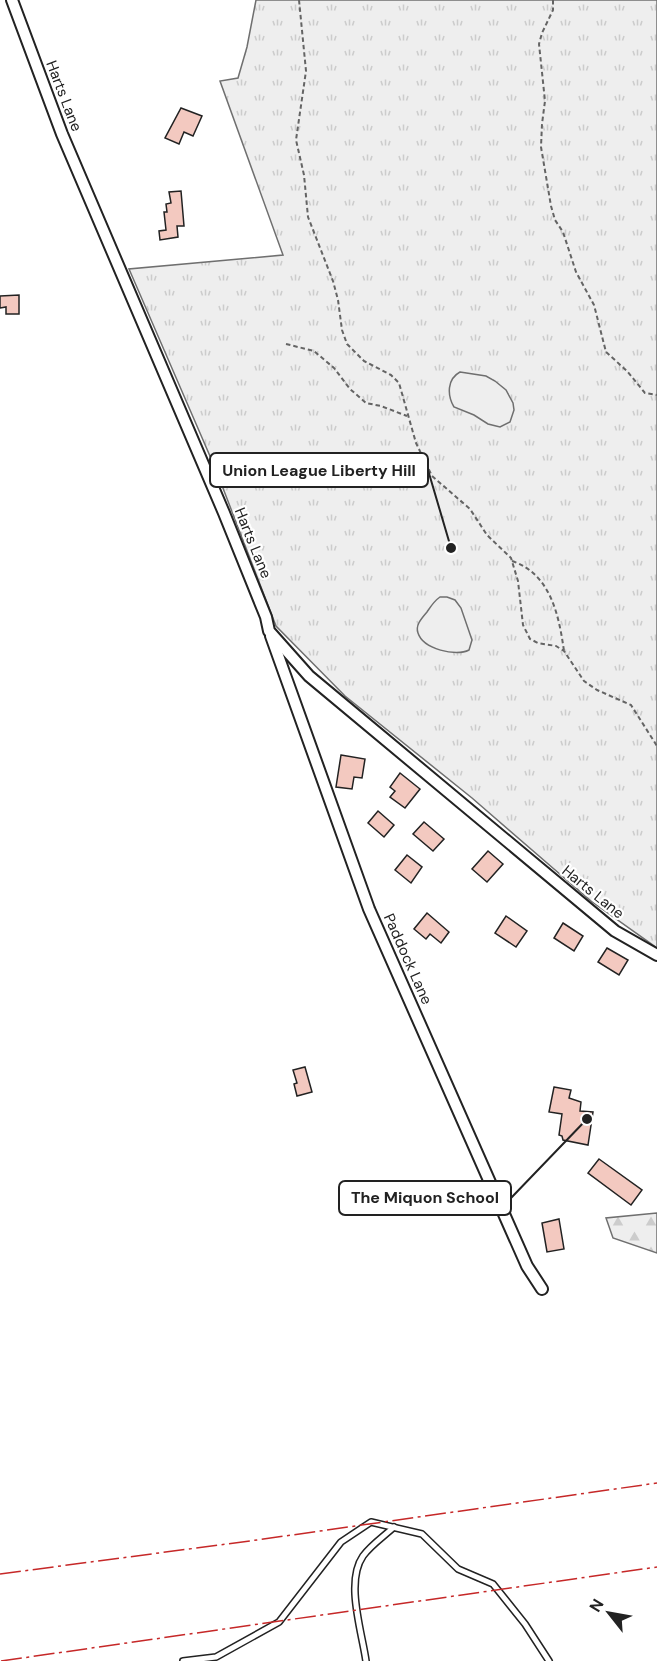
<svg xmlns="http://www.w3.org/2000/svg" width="657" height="1661" viewBox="0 0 657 1661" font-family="'DM Sans',sans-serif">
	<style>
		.grass { fill: url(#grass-tufts); stroke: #6f6f6f; stroke-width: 1.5 }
		.forest { fill: url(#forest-firs); stroke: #6f6f6f; stroke-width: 1.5 }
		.pitch { fill: #eee; stroke: #6f6f6f; stroke-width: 1.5 }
		.building { fill: #f3c9c0; stroke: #222; stroke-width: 1.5 }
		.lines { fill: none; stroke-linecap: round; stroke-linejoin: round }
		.service-casing { stroke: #222; stroke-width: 8 }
		.minor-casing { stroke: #222; stroke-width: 14 }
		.path { stroke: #646464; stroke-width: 2; stroke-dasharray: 4.5 3; stroke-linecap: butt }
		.service { stroke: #fff; stroke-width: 5 }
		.minor { stroke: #fff; stroke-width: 10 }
		.power { stroke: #c62828; stroke-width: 1.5; stroke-dasharray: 21 4.5 3 4.5; stroke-linecap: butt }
		.labels { text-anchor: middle; stroke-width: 4.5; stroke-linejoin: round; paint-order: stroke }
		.street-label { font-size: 15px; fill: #222; stroke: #fff }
		.leader { fill: none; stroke: #222; stroke-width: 2 }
		.callout-dot { fill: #222; stroke: #fff; stroke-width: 2 }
		.callout { fill: #fff; stroke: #222; stroke-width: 2 }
		.callout-label { font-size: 16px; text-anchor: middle; font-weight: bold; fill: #222 }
	</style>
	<defs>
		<pattern id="grass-tufts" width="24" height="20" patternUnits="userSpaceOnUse" patternTransform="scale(1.5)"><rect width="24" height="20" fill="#eee"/><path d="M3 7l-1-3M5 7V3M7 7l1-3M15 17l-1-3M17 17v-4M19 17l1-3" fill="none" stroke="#ccc"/></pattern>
		<pattern id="forest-firs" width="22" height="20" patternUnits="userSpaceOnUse" patternTransform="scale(1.5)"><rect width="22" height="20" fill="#eee"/><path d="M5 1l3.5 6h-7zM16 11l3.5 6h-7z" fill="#ccc"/></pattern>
	</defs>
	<rect width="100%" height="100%" fill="#fff"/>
	<polygon class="grass" points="256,0 657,0 657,948 591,901 472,798 345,696 276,626 216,470 129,269 283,255 220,81 238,78 247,47"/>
	<polygon class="forest" points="657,1213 657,1253 613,1238 606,1218"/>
	<g class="pitch">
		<path d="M 460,372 L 486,376 L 495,381 L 506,390 L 513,403 L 514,410 L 510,422 L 500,427 L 488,424 L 474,415 L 454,407 C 447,395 447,379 460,372 Z"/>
		<path d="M 440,597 L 447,597 L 455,600 L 461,608 L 472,640 L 469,650 C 456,657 423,649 418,633 C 415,625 422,618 427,612 C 431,606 434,601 440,597 Z"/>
	</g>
	<g class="building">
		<polygon points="181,108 202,116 193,136 184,132 179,144 165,138"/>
		<polygon points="181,191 184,226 177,226 178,237 160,240 159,231 166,230 164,212 167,212 166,204 171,203 169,192"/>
		<polygon points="19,295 19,314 6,314 6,307 0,308 0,296"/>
		<polygon points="341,755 365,759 362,778 354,777 352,789 336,787"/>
		<polygon points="400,773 420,789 405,808 390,797 395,791 390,787"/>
		<polygon points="378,811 394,825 384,837 368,823"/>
		<polygon points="424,822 444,839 433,851 413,834"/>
		<polygon points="488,851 503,864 487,882 472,869"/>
		<polygon points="407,855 422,867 411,883 395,870"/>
		<polygon points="427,913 449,932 441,943 430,934 426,939 414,929"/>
		<polygon points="506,916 527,931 516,947 495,933"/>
		<polygon points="563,923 583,936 574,951 554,938"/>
		<polygon points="607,948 628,960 619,975 598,962"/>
		<polygon points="305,1067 312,1092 297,1096 294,1084 297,1083 293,1070"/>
		<polygon points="554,1087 571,1090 569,1098 581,1102 580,1111 593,1112 588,1145 563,1140 562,1136 559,1135 562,1114 549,1112"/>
		<polygon points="599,1159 642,1190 631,1205 588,1173"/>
		<polygon points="559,1219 564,1249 547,1252 542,1223"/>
	</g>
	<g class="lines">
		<defs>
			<g id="service">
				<polyline points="183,1661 216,1657 279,1622 341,1542 371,1522 422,1534 458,1569 493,1584 525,1624 549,1661"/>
				<path d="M 366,1661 C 362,1632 345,1582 363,1556 C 371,1545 383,1537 394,1527"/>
			</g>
			<g id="minor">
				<polyline points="12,0 62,134 224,513 266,617 269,631 309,676 615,931 657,955"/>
				<polyline points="271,636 369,909 527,1266 542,1289"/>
			</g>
		</defs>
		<use href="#service" class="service-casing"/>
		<use href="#minor" class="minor-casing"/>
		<g class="path">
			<polyline points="299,0 306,71 296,140 304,175 308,217 333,281 338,300 342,330 347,344 364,361 391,375 399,383 416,443 432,476 470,509 487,535 511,558 518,581 523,625 530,639 538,643 556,646 564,651 584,681 597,690 631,705 657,746"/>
			<polyline points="553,0 553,10 542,33 539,44 545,101 542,124 541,147 551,206 555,220 563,232 576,272 594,305 606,352 627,371 645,393 657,395"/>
			<polyline points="286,344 314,351 334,368 350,389 366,403 381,406 407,416"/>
			<path d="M 512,561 C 551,574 559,616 564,651"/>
		</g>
		<use href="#service" class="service"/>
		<use href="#minor" class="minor"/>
		<g class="power">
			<polyline points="0,1574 257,1540 657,1483"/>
			<polyline points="1,1661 657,1567"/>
		</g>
	</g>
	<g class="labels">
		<g class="street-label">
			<text transform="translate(64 96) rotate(69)" y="5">Harts Lane</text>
			<text transform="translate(253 543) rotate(68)" y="5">Harts Lane</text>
			<text transform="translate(593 892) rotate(39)" y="5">Harts Lane</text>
			<text transform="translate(408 959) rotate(66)" y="5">Paddock Lane</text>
		</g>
	</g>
	<path class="leader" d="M451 548L428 470M587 1119L511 1198"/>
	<g class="callout-dot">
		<circle cx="451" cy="548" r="6"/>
		<circle cx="587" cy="1119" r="6"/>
	</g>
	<g class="callout">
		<rect x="210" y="453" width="218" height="34" rx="6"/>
		<rect x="339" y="1181" width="172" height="34" rx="6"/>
	</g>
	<g class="callout-label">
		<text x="319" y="476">Union League Liberty Hill</text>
		<text x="425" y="1203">The Miquon School</text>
	</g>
	<g transform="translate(609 1613) rotate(301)" stroke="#ffffff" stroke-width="4.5" paint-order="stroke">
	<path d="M0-4.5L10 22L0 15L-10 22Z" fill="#222222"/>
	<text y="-9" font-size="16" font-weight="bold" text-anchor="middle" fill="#222222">N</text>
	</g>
</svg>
